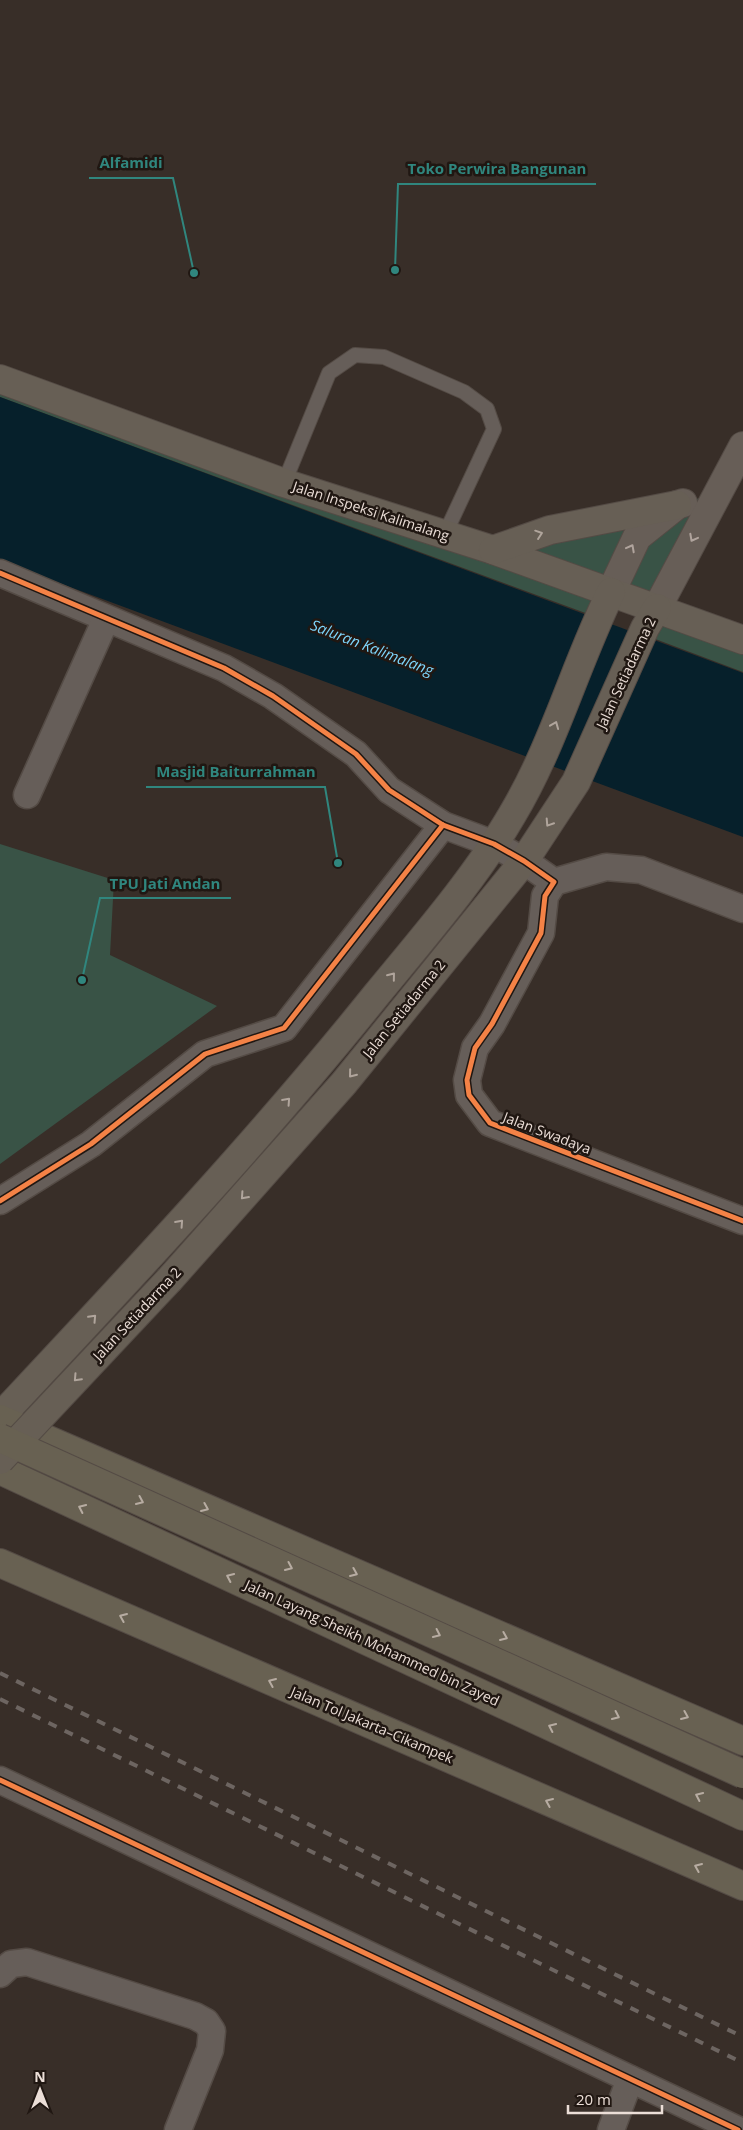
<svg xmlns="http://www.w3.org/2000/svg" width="743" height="2130" viewBox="0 0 743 2130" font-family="'Open Sans',sans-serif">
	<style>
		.green { fill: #395346 }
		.water { fill: #06202b }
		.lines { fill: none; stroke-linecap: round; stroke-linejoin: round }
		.service-casing { stroke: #544b45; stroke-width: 16 }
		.minor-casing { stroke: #544b45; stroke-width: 29 }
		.secondary-casing { stroke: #544b45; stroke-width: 30 }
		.primary-casing { stroke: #544b45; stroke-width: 30 }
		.motorway-casing { stroke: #544b45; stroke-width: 30 }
		.service { stroke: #665e59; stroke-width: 14 }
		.minor { stroke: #665e59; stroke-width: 26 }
		.secondary { stroke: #675e57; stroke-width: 28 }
		.primary { stroke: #675f55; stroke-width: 28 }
		.motorway { stroke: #686152; stroke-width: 28 }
		.rail { stroke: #6d6561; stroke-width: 4; stroke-dasharray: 9 9; stroke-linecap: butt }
		.primary-bridge-casing { stroke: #544b45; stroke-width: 30; stroke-linecap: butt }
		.motorway-bridge-casing { stroke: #544b45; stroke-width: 30; stroke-linecap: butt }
		.primary-bridge { stroke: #675f55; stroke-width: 28 }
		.motorway-bridge { stroke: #686152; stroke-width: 28 }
		.cycleway-casing { stroke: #201712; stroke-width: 8 }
		.cycleway { stroke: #f48246; stroke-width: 5 }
		.oneway { stroke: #b0a59c }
		.oneway2 { stroke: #b0a49d }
		.oneway3 { stroke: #b7aca2 }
		.labels { text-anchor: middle; stroke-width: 5; stroke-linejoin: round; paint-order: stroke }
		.street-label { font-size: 14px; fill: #ebded7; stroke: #201712 }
		.water-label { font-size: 15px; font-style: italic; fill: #7ed6fc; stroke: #201712 }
		.leader { fill: none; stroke: #30867e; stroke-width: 2 }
		.callout-dot { fill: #30867e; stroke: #201712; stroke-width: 2 }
		.callout-label { font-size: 15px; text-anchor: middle; font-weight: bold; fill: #30867e; stroke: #201712; stroke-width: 5; stroke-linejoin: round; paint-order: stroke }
	</style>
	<rect width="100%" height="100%" fill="#382e28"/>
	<g class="green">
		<polygon points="0,379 493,550 716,494 657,608 743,640 743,672 642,634 657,608 612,592 599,618 0,397"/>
		<polygon points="0,844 114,880 110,955 217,1006 0,1164"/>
	</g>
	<polygon class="water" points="0,397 743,673 743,837 0,561"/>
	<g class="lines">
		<defs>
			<polyline id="service" points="284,483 329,373 355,355 384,357 464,392 487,409 494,429 445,534"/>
			<g id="minor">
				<polyline points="0,573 224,668 273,696 356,754 389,790 443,825 494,844 524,861 554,882 545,896 541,933 492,1024 475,1048 467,1080 469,1095 490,1123 743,1221"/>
				<polyline points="27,795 106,619"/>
				<polyline points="554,882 606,867 641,870 743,909"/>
				<polyline points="0,1201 91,1144 205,1054 284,1028 443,825"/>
				<polyline points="0,1780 738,2130"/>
				<polyline points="0,1974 11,1964 27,1962 195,2016 206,2022 212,2031 210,2050 178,2130"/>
				<polyline points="611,2130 630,2079"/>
			</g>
			<g id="secondary">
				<polyline points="611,592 637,537 677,505 683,503"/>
				<polyline points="657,608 743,446"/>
			</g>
			<g id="primary">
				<polyline points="0,379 284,483 493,550 743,640"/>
				<polyline points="493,550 550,530 677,505"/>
				<polyline points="170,1279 344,1083 524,861 576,782 645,628 657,608"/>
				<path d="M 0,1417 C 129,1279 259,1141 377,994 C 423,938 476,877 512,815 C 554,745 575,665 611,592"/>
			</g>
			<g id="motorway">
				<polyline points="0,1419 743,1741"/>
				<polyline points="0,1470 743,1816"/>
				<polyline points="0,1563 743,1886"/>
			</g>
		</defs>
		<use href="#service" class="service-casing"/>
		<use href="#minor" class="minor-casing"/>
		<use href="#secondary" class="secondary-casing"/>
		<use href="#primary" class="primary-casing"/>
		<use href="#motorway" class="motorway-casing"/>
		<use href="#service" class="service"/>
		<use href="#minor" class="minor"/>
		<use href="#secondary" class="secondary"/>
		<use href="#primary" class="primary"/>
		<use href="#motorway" class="motorway"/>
		<g class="rail">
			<polyline points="0,1673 743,2037"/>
			<polyline points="0,1699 743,2063"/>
		</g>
		<defs>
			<polyline id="primary-bridge" points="0,1460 170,1279"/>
			<polyline id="motorway-bridge" points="0,1438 743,1774"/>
		</defs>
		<use href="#primary-bridge" class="primary-bridge-casing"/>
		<use href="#motorway-bridge" class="motorway-bridge-casing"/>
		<use href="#primary-bridge" class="primary-bridge"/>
		<use href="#motorway-bridge" class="motorway-bridge"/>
		<defs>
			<g id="cycleway">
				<polyline points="0,573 224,668 273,696 356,754 389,790 443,825 494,844 524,861 554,882 545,896 541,933 492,1024 475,1048 467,1080 469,1095 490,1123 743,1221"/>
				<polyline points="0,1201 91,1144 205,1054 284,1028 443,825"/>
				<polyline points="0,1780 738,2130"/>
			</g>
		</defs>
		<use href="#cycleway" class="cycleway-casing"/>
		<use href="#cycleway" class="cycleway"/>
	</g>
	<defs><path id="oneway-chevron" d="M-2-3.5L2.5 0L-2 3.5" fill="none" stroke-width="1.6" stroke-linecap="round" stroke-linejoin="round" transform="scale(1.25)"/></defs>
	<g class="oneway">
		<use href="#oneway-chevron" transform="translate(539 534) rotate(-19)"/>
		<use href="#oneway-chevron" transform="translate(555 725) rotate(-68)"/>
		<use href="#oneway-chevron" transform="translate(549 823) rotate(123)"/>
		<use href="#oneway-chevron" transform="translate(392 976) rotate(-51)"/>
		<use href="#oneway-chevron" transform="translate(352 1074) rotate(129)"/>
		<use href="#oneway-chevron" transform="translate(287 1101) rotate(-48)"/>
		<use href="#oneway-chevron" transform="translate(244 1196) rotate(132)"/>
		<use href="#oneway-chevron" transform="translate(180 1223) rotate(-48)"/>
		<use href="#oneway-chevron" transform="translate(93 1318) rotate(-47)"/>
		<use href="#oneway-chevron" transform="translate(77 1378) rotate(133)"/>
	</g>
	<g class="oneway2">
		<use href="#oneway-chevron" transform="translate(693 538) rotate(118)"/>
		<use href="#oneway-chevron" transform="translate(631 548) rotate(-62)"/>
	</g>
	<g class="oneway3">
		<use href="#oneway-chevron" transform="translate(140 1501) rotate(24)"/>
		<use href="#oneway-chevron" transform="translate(82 1508) rotate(-155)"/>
		<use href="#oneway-chevron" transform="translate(205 1508) rotate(23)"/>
		<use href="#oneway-chevron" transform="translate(289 1567) rotate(24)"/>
		<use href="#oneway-chevron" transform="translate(354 1573) rotate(23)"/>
		<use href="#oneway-chevron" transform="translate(230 1577) rotate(-155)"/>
		<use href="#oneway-chevron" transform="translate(123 1617) rotate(-157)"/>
		<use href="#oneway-chevron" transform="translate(437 1634) rotate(25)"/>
		<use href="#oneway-chevron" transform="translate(504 1637) rotate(23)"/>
		<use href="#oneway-chevron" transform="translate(272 1682) rotate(-157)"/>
		<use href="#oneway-chevron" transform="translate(616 1716) rotate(25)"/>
		<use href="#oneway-chevron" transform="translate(685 1716) rotate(23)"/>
		<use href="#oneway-chevron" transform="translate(552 1727) rotate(-155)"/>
		<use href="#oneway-chevron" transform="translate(699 1796) rotate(-155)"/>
		<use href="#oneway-chevron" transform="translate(549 1802) rotate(-157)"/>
		<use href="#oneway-chevron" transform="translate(698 1867) rotate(-157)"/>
	</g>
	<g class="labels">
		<g class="street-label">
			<text transform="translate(371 511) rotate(18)" y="5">Jalan Inspeksi Kalimalang</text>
			<text transform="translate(626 673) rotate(-65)" y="5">Jalan Setiadarma 2</text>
			<text transform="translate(404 1009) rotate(-51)" y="5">Jalan Setiadarma 2</text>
			<text transform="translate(547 1133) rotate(21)" y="5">Jalan Swadaya</text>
			<text transform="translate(137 1314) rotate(-47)" y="5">Jalan Setiadarma 2</text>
			<text transform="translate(372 1643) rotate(25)" y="5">Jalan Layang Sheikh Mohammed bin Zayed</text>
			<text transform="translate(372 1725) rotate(23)" y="5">Jalan Tol Jakarta–Cikampek</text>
		</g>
		<g class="water-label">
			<text transform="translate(372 648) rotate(21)" y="5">Saluran Kalimalang</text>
		</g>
	</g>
	<path class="leader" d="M194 273L173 178H89M395 270L398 184H596M338 863L325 787H146M82 980L100 898H231"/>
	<g class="callout-dot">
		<circle cx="194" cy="273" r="5"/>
		<circle cx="395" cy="270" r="5"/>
		<circle cx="338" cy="863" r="5"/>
		<circle cx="82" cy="980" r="5"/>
	</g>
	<g class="callout-label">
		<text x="131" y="168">Alfamidi</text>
		<text x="497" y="174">Toko Perwira Bangunan</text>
		<text x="236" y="777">Masjid Baiturrahman</text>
		<text x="165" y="889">TPU Jati Andan</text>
	</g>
	<g transform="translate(40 2090)" stroke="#201712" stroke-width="4" paint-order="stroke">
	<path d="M0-4L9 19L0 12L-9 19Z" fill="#ebded7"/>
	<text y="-8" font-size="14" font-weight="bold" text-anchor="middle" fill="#ebded7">N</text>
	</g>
	<path d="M568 2105v8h94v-8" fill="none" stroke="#ebded7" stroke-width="2.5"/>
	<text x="576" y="2105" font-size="15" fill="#ebded7" stroke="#201712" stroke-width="4" paint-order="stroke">20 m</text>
</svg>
